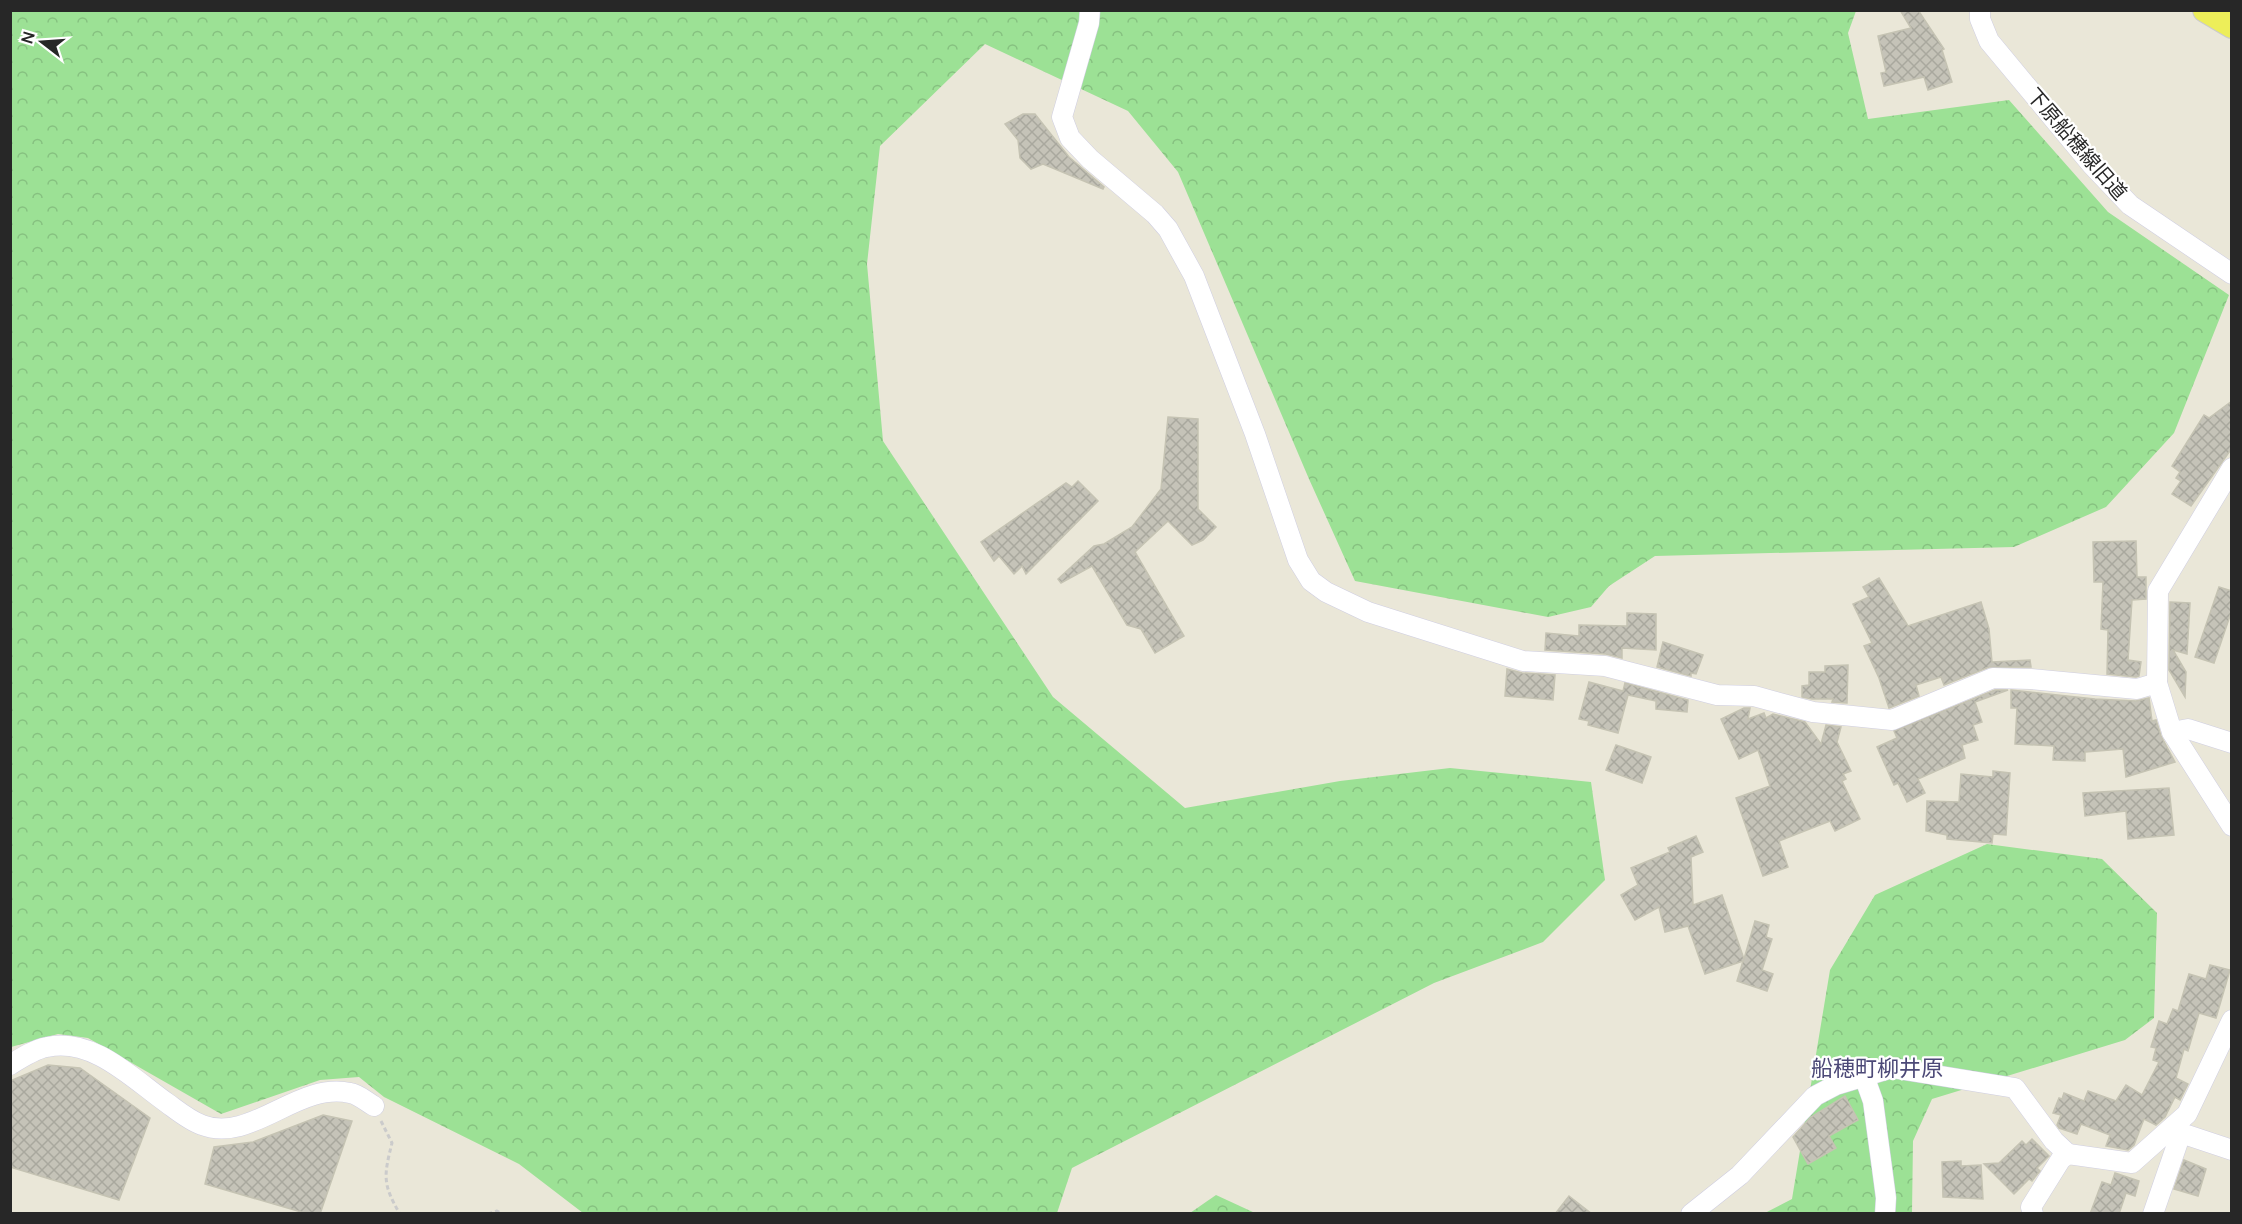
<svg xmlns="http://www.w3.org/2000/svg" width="2242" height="1224" viewBox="0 0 2242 1224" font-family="Manrope,'Noto Sans JP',sans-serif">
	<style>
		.forest { fill: url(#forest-crowns) }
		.building { fill: url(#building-cross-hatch); stroke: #c5c3b3; stroke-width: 1.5 }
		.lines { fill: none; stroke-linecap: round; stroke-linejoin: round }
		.minor-casing { stroke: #cfcee1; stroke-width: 21 }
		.major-casing { stroke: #cbcbcb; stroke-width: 26 }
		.path { stroke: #cbcbcb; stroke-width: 3; stroke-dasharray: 4.5 3; stroke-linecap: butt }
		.minor { stroke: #fff; stroke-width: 20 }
		.major { stroke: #edee59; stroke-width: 24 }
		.labels { text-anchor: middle; stroke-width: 4.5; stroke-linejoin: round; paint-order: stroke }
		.street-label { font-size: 20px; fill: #272727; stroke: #fff }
		.quarter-label { font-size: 22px; fill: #4c4977; stroke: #fff }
	</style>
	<defs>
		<pattern id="forest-crowns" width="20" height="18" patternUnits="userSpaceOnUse" patternTransform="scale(1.5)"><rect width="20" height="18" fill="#9ce195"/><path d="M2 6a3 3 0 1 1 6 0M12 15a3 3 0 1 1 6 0" fill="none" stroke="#86c180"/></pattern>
		<pattern id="building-cross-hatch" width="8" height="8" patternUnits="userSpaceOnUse" patternTransform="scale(1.5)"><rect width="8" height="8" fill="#c5c3b8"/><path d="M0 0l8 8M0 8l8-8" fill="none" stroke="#a9a89e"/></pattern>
	</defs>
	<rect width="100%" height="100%" fill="#eae7d8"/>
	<g class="forest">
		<polygon points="11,11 1856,11 1848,33 1868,119 2009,100 2108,212 2229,295 2174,433 2106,507 2014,547 1655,556 1609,586 1591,607 1548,617 1355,581 1309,479 1178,172 1128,111 985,44 880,146 867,264 883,441 1053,697 1185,808 1340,781 1450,768 1591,782 1605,880 1543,942 1434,983 1072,1168 1057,1213 583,1213 519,1164 384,1097 359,1077 320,1080 221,1114 88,1038 58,1034 11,1047"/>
		<polygon points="1987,844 2102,859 2157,913 2154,1018 2125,1040 1932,1099 1913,1141 1912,1213 1763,1214 1792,1199 1830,970 1875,895"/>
		<polygon points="1216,1195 1255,1213 1190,1213"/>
	</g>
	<g class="building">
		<polygon points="1900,10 1918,10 1944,49 1942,50 1952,82 1928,90 1924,77 1884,86 1881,73 1886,72 1878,36 1911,28"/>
		<polygon points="1023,114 1035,114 1069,157 1104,187 1103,189 1043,164 1031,169 1020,158 1018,140 1005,124"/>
		<polygon points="2232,401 2232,448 2191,506 2172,494 2181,481 2176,478 2180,472 2172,466 2204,415 2209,418"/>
		<polygon points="1168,417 1198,419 1198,509 1216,527 1203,540 1192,545 1168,521 1135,552 1184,636 1155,653 1141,629 1127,625 1092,566 1061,583 1058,579 1094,546 1104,544 1132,527 1161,489"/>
		<polygon points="1078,481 1098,501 1026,574 1022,566 1014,574 999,556 994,561 981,542 1066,483 1072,487"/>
		<polygon points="2136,541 2137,577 2146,577 2146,599 2132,600 2128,660 2141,662 2139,676 2136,677 2107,674 2108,630 2101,629 2103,582 2094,582 2093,542"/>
		<polygon points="1879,578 1908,626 1981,602 1989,629 1992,662 2030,660 2031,667 1989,667 1944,685 1941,677 1916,685 1919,696 1889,708 1879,678 1864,646 1872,643 1853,604 1869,597 1863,587"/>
		<polygon points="2219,587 2232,591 2232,610 2214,663 2195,657"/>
		<polygon points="2170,602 2190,603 2187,654 2173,650 2186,672 2185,697 2169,670"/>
		<polygon points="1627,613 1656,614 1656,650 1622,648 1622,658 1606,654 1545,650 1546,633 1579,636 1579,625 1627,626"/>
		<polygon points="1663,642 1703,655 1696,674 1691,673 1691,676 1657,667"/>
		<polygon points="1848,665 1847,703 1832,702 1833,699 1812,699 1802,697 1802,686 1809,685 1809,672 1825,672 1825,666"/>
		<polygon points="1507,669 1522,673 1555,675 1553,700 1505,696"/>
		<polygon points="1589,682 1623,691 1625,683 1688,700 1687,712 1656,709 1656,701 1628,695 1618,733 1588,725 1589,721 1579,719"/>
		<polygon points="1995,690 2008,690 1975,702 1982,722 1973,725 1978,740 1962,745 1965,758 1918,779 1925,793 1907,802 1898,783 1894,785 1877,747 1897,738 1894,731"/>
		<polygon points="2011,690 2095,699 2136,701 2149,698 2152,721 2156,720 2161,736 2175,762 2126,777 2123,749 2085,752 2085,761 2053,760 2054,746 2015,744 2017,708 2011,708"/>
		<polygon points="1744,708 1750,708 1748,719 1764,713 1766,718 1773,714 1805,722 1821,744 1826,725 1841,727 1837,742 1851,771 1843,774 1846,779 1842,781 1860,819 1835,831 1830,821 1779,841 1788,867 1763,876 1736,798 1770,786 1758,750 1739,759 1721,719"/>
		<polygon points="1616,745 1651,757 1642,783 1606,770"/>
		<polygon points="1993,771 2010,773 2006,835 1993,834 1992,843 1947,839 1947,835 1926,831 1927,801 1959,802 1961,774 1993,777"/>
		<polygon points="2169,788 2174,835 2128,839 2126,811 2085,816 2083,793"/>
		<polygon points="1696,836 1703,852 1691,857 1693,905 1722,895 1744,959 1755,921 1769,925 1766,937 1772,939 1762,970 1773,974 1767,991 1737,981 1743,961 1705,974 1688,926 1665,932 1659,907 1635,920 1621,895 1638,885 1631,868 1670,852 1668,848"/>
		<polygon points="2210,965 2230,970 2216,1018 2199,1013 2188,1051 2184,1049 2176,1078 2188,1084 2180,1100 2175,1097 2165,1117 2156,1125 2144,1119 2134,1145 2128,1150 2106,1146 2110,1135 2081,1124 2077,1134 2059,1128 2057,1125 2061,1115 2053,1113 2059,1098 2062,1099 2064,1093 2084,1101 2088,1091 2116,1101 2126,1085 2142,1095 2159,1062 2153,1060 2156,1048 2151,1047 2159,1021 2167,1024 2173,1009 2178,1011 2189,974 2206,979"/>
		<polygon points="48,1065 80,1068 150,1118 119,1200 10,1167 10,1081"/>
		<polygon points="1845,1096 1858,1120 1829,1136 1836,1148 1808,1164 1793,1137 1811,1117"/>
		<polygon points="323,1115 352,1121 320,1214 308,1214 205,1184 214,1147 253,1142"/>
		<polygon points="2032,1139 2049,1156 2037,1168 2040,1171 2035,1177 2032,1181 2029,1179 2014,1194 1984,1164 1999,1163 2022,1141 2026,1145"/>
		<polygon points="2184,1160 2206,1169 2198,1196 2174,1189"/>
		<polygon points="1961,1161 1961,1166 1981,1165 1983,1199 1943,1197 1942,1162"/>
		<polygon points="2115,1173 2139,1181 2135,1196 2126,1193 2119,1214 2090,1214 2102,1182 2111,1185"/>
		<polygon points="1569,1196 1592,1214 1555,1214"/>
	</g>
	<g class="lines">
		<defs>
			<g id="minor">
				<polyline points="1090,10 1089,23 1062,117 1070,138 1090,159 1155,214 1168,229 1194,276 1255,434 1298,560 1311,581 1326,592 1368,612 1523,661 1605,666 1717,695 1754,696 1813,712 1892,720 1993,678 2031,679 2137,689 2157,683"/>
				<polyline points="1980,10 1980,19 1989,41 2092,165 2130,205 2232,274"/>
				<polyline points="2232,468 2158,591 2157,683 2172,732 2232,826"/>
				<polyline points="2172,732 2188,729 2232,743"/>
				<path d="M 10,1065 C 21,1058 35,1049 47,1047 C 93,1037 133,1079 167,1103 C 178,1111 190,1121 202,1125 C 251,1144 298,1081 350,1093 C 358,1094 367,1102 374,1106"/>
				<polyline points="1864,1076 1873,1101 1886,1198 1885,1214"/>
				<polyline points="2181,1133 2232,1150"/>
				<polyline points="1691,1214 1740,1175 1815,1096 1836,1085 1892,1068 2015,1088 2054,1141 2068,1154"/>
				<polyline points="2033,1214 2031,1207 2061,1159 2068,1154 2132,1163 2187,1114 2232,1020"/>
				<polyline points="2153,1214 2181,1133 2174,1126"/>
			</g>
			<polyline id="major" points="2205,10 2232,26"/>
		</defs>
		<use href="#minor" class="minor-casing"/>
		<use href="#major" class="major-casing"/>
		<g class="path">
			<path d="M 381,1121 L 392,1143 C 384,1175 382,1184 400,1214"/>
			<polyline points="488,1214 497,1211 502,1214"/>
		</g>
		<use href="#minor" class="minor"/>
		<use href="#major" class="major"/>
	</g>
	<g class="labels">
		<g class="street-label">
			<text transform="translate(2077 144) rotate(49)" y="7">下原船穂線旧道</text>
		</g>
		<g class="quarter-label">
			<text x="1877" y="1076">船穂町柳井原</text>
		</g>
	</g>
	<rect width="2242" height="1224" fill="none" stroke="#272727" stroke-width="24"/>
	<g transform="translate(42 42) rotate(287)" stroke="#ffffff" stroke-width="4.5" paint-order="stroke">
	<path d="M0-4.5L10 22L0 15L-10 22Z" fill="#272727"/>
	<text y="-9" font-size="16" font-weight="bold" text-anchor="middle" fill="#272727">N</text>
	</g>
</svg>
